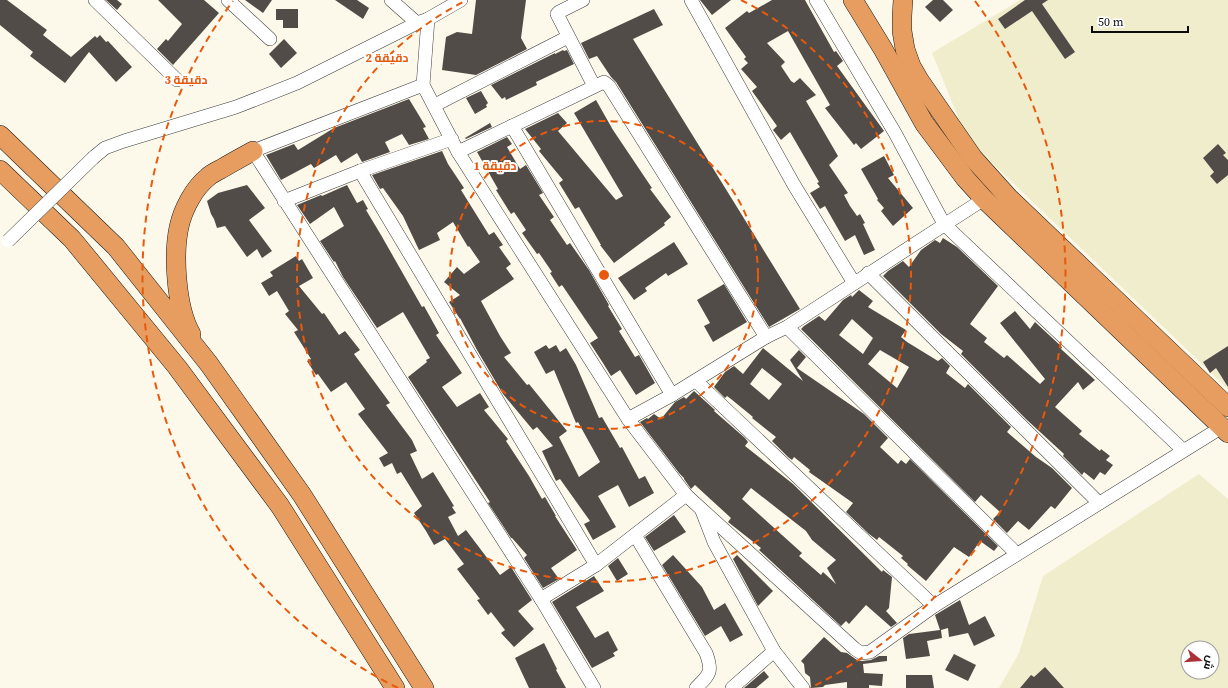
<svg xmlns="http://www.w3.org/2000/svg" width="1228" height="688" viewBox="0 0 1228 688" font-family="'Source Serif 4',Cairo,serif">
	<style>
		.farmland { fill: #f0edcd; fill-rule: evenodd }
		.building { fill: #524c48; fill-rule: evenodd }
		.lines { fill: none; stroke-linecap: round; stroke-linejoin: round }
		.minor-casing { stroke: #3e3e3e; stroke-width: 14 }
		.highway-casing { stroke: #1c1c1c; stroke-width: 20 }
		.minor { stroke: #fff; stroke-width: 13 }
		.highway { stroke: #e69d5f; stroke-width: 19 }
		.minor-bridge-casing { stroke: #3e3e3e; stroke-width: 14; stroke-linecap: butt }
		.minor-bridge { stroke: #fff; stroke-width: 13 }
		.ring { fill: none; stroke: #e8590c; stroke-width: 2; stroke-dasharray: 7 5 }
		.centre { fill: #e8590c; stroke: #fff; stroke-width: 2 }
		.ring-label { font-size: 12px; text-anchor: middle; font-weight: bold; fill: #e8590c; stroke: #fff; stroke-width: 4; stroke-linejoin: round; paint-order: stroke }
	</style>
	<rect width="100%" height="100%" fill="#fdf9ea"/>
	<g class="farmland">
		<polygon points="1020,0 1228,0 1228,389 967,139 932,53"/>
		<path d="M 1199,474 L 1228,499 L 1228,688 L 999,688 L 1019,653 L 1043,576 ZM 1188,648 L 1212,648 L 1212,672 L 1188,672 Z"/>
	</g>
	<g class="building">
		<polygon points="0,0 7,0 47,30 43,35 71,57 95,36 97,38 100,35 106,42 108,41 132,67 116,82 89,52 65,83 30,56 33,52 0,25"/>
		<polygon points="106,0 117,0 122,4 117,10"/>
		<polygon points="158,0 204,0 219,13 173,65 157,49 166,39 168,41 182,24"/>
		<polygon points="245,0 272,0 263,13"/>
		<polygon points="335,0 357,0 369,8 363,19"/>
		<polygon points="476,0 526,0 521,38 527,49 476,75 442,70 446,37 457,32 472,34"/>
		<polygon points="700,0 731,0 712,15"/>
		<polygon points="772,0 805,0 834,52 836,51 843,61 837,66 884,131 861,149 856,143 854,145 825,108 830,105 788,31 767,43 785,62 781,66 791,81 794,83 800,78 816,95 806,101 838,156 829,165 848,193 844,195 850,206 857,216 860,214 865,223 863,224 875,250 864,255 855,235 845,241 825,206 820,209 810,193 820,187 817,183 819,182 790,132 781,140 773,130 777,126 752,91 757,87 741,69 748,63 744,59 746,57 725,28 747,11 749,13"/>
		<polygon points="933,0 943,0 953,10 940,22 925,7"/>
		<polygon points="1025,0 1048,0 1042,4 1075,52 1065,59 1032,11 1005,29 998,19"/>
		<polygon points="276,9 298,9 298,28 283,28 283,20 276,20"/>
		<polygon points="654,9 663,25 633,39 800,309 769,327 616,82 611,77 597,56 589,59 581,43"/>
		<polygon points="284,39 297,53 281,68 269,54"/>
		<polygon points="563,50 564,51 567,50 574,64 536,82 537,85 506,100 505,97 502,99 491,85 555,53 555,54"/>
		<polygon points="481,91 488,103 486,105 487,107 475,114 466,98"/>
		<polygon points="409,99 426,127 423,128 429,139 409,145 402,134 385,142 390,152 362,162 357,153 341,163 336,155 314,168 311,164 281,180 266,155 294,144 298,150 334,128"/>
		<polygon points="596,100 613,130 652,188 650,189 671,217 664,223 665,225 614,263 600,245 601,245 579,207 575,209 559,183 563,180 539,151 541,149 525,129 558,113 567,123 558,131 616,200 623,196 574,113"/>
		<polygon points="490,123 492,127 466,139 465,138"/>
		<polygon points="507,137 512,144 507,147 520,169 526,165 543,193 539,195 554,217 550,220 567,245 570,243 589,270 609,305 608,306 622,329 619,331 635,357 639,355 655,383 636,395 620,370 611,376 603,363 590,343 598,338 562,285 559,287 550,273 552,272 539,253 537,254 522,233 526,230 514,212 511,214 496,190 498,189 477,152"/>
		<polygon points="1218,144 1226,153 1223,155 1228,160 1228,175 1217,184 1210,176 1214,172 1203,158"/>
		<polygon points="442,151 448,164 464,188 461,190 489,235 494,232 503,245 499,247 511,264 506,268 514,279 481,301 500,336 511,353 504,357 527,385 529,384 567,431 559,437 579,477 600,462 599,460 578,422 576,423 554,370 546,374 534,352 546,345 549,349 556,345 560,352 566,348 576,365 599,418 602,417 620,448 622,447 639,479 645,476 654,493 629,507 618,485 598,496 616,527 593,540 584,524 590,521 560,479 556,481 542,451 553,446 537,427 533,430 503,394 477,350 460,318 460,319 449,302 460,295 444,282 457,267 464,274 480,262 469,246 468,247 453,222 437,233 440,240 419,250 403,216 383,188 380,189 372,175"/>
		<polygon points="884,156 894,175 888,178 913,208 893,226 881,211 884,208 877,200 878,199 861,169"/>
		<polygon points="247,185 265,208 249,220 272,251 262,258 257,249 247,257 225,226 217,228 214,219 211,214 207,201 218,193"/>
		<polygon points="347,185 357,203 363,200 368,209 366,210 381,235 422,307 424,306 439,333 436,335 462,373 442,387 457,407 480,393 489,407 484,410 508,439 506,441 529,476 542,499 545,497 556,516 555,516 577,550 551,568 559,579 543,588 524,558 527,555 512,538 511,538 488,503 490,502 408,377 427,362 426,360 430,358 403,312 377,328 343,277 335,261 334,262 320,241 344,226 334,207 310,224 297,205 321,195 322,196"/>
		<polygon points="943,238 957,247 998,286 970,324 987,338 984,342 1004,358 1007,355 1040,384 1045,379 1000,323 1015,311 1030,329 1035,322 1062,347 1061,349 1095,380 1083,390 1078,382 1055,407 1082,431 1079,434 1100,451 1101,449 1110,456 1106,460 1113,465 1105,475 1100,472 1094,480 1084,472 1082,475 1063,456 1064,454 1027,420 961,354 963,351 941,334 883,276 888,271 903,261 909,267 921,250 935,240 940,243"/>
		<polygon points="674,242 688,264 668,276 666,273 645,288 647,291 634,300 618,278"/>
		<polygon points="296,256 299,261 302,259 313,278 299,286 322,314 324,313 339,335 345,331 360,350 354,354 390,403 386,405 412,440 417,451 410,454 422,479 433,472 454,506 452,507 456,513 448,517 458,536 466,530 500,575 511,567 532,600 518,611 534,629 514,647 501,633 505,630 491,612 488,615 477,600 480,599 457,569 464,564 445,539 434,545 426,531 414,513 422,506 401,472 397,474 392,463 384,467 379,458 388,453 358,414 365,409 346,382 331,392 318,374 316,375 307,361 311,359 294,332 298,330 285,314 289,311 277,291 269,296 261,283 273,276 270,272"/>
		<polygon points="724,284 747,322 713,342 704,326 710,323 697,300"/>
		<path d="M 859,290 L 873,301 L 868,307 L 906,330 L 901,337 L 907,342 L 938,361 L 942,358 L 950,366 L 946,373 L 965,388 L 968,384 L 1011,427 L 1007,432 L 1036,457 L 1052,468 L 1072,488 L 1055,509 L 1051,506 L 1029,530 L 1018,521 L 1007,533 L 993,519 L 1000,512 L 981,495 L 975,502 L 801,329 L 804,326 L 819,316 L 825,321 L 843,300 L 851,295 L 852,297 ZM 852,319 L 873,338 L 863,354 L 839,335 ZM 880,350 L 909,367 L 897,388 L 868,364 Z"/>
		<polygon points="1228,346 1228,387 1216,368 1210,373 1203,362"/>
		<path d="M 763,348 L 803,381 L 790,360 L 799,350 L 806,357 L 797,368 L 864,414 L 888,438 L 880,447 L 898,464 L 901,460 L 906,464 L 910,459 L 998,546 L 994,551 L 980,541 L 969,557 L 954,547 L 926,581 L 907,565 L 908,564 L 901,558 L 903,556 L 879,537 L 877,540 L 869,534 L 846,512 L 853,503 L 809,472 L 810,470 L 794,457 L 792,460 L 788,457 L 772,441 L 776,437 L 752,418 L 753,417 L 731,399 L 727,396 L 725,398 L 714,387 L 725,372 L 734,366 L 743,374 ZM 762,368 L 782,384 L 769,400 L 750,384 Z"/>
		<path d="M 694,391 L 715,410 L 714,411 L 745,438 L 748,442 L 745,446 L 793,484 L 882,572 L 883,570 L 892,577 L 889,608 L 886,611 L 897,623 L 891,627 L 866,605 L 849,624 L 846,621 L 841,626 L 759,550 L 761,548 L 728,522 L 731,518 L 695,485 L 691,489 L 684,479 L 684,478 L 679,473 L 640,422 L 647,418 L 648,419 L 654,414 L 661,419 L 675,402 L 684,397 L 686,399 ZM 751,488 L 806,531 L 812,540 L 836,560 L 827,568 L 836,584 L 823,572 L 821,575 L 799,556 L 802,553 L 742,499 Z"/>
		<polygon points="674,515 686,532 654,551 645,537"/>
		<polygon points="673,555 702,587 714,610 725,603 743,635 730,642 721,626 705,636 662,565"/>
		<polygon points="737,555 773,591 758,606 733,559"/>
		<polygon points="618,558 628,574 617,581 608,566"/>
		<polygon points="594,576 604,591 576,607 595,638 608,631 618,650 613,653 615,656 592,668 552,602"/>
		<polygon points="960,600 969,625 985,616 995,636 974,646 968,633 949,637 948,628 941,630 942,638 927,641 930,656 906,659 903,638 909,634 940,630 935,615"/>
		<polygon points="824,637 841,652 847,653 857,660 862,661 871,660 879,656 887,656 887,661 863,664 864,673 883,674 882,686 869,685 869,688 847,688 847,682 825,685 823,687 811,688 810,677 805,673 804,664 801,661"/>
		<polygon points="544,643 557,669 556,670 566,688 529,688 515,658"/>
		<polygon points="954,654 976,665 968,681 945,670"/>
		<polygon points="1045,667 1064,688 1020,688 1031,675 1034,677"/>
		<polygon points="764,671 769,677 756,688 744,688"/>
		<polygon points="906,675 932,675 934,688 906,688"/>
	</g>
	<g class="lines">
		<defs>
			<g id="minor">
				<polyline points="95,0 177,80"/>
				<polyline points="228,0 270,39"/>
				<polyline points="391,0 417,23"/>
				<polyline points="583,0 559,12 557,14 594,86"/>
				<polyline points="691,0 794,185 854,283"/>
				<polyline points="816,0 895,133 944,224 1183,450"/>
				<polyline points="428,19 423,85 458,152 628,419 686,495 855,649 861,653 870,652 934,606 1222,427"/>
				<polyline points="423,85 253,151 541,599 594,688"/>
				<polyline points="435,105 568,37"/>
				<polyline points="512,126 672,395"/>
				<polyline points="458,152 604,82 609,86 766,337"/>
				<polyline points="94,157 105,148 124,141 236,107 297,83 417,23 428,19 461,0"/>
				<polyline points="360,171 596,565"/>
				<polyline points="284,201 360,171 452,139"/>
				<polyline points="868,273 1099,503"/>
				<polyline points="787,327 1017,554"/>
				<polyline points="696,381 934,606"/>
				<polyline points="628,419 672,395 766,337 787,327 984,199"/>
				<polyline points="702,511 714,542 774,651 803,688"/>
				<path d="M 635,535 L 706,653 C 713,672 710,674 696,688"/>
				<polyline points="541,599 596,565 686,495"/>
				<polyline points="732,688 774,651"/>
			</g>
			<g id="highway">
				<polyline points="853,0 883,49 924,123 965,178 984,199 1228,433"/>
				<polyline points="903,0 902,16 902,31 905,49 911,66 919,80 973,158 1009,198 1228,407"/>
				<polyline points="0,135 116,247 209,364 302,495 424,688"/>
				<polyline points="0,170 72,239 177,367 280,506 395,688"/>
				<path d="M 191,334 C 176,308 173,255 179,227 C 183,209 194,188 208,177 C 211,174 217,171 221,169 C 231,163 242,157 253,151"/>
			</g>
		</defs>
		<use href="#minor" class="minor-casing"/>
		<use href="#highway" class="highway-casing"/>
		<use href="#minor" class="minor"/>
		<use href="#highway" class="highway"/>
		<defs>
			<polyline id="minor-bridge" points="8,241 94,157"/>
		</defs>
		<use href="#minor-bridge" class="minor-bridge-casing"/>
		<use href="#minor-bridge" class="minor-bridge"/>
	</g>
	<g class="ring">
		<circle cx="604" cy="275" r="154"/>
		<path d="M741 0A307 307 0 1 1 467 0"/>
		<path d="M398 688A461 461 0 0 1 233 1M975 1A461 461 0 0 1 810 688"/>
	</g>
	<circle cx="604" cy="275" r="6" class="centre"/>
	<g class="ring-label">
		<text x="387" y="62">2 دقيقة</text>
		<text x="186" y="84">3 دقيقة</text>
		<text x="495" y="170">1 دقيقة</text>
	</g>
	<g transform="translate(1200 660) rotate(107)"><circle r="19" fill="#ffffff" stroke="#9d9d9d"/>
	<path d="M0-3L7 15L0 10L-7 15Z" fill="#ac3137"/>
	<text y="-6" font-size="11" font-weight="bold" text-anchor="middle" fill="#0b0b0b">ش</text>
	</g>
	<path d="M1092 26v6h96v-6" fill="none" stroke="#0b0b0b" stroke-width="2"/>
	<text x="1098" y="26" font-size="12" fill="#0b0b0b" stroke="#ffffff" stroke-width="3" paint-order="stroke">50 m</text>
</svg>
